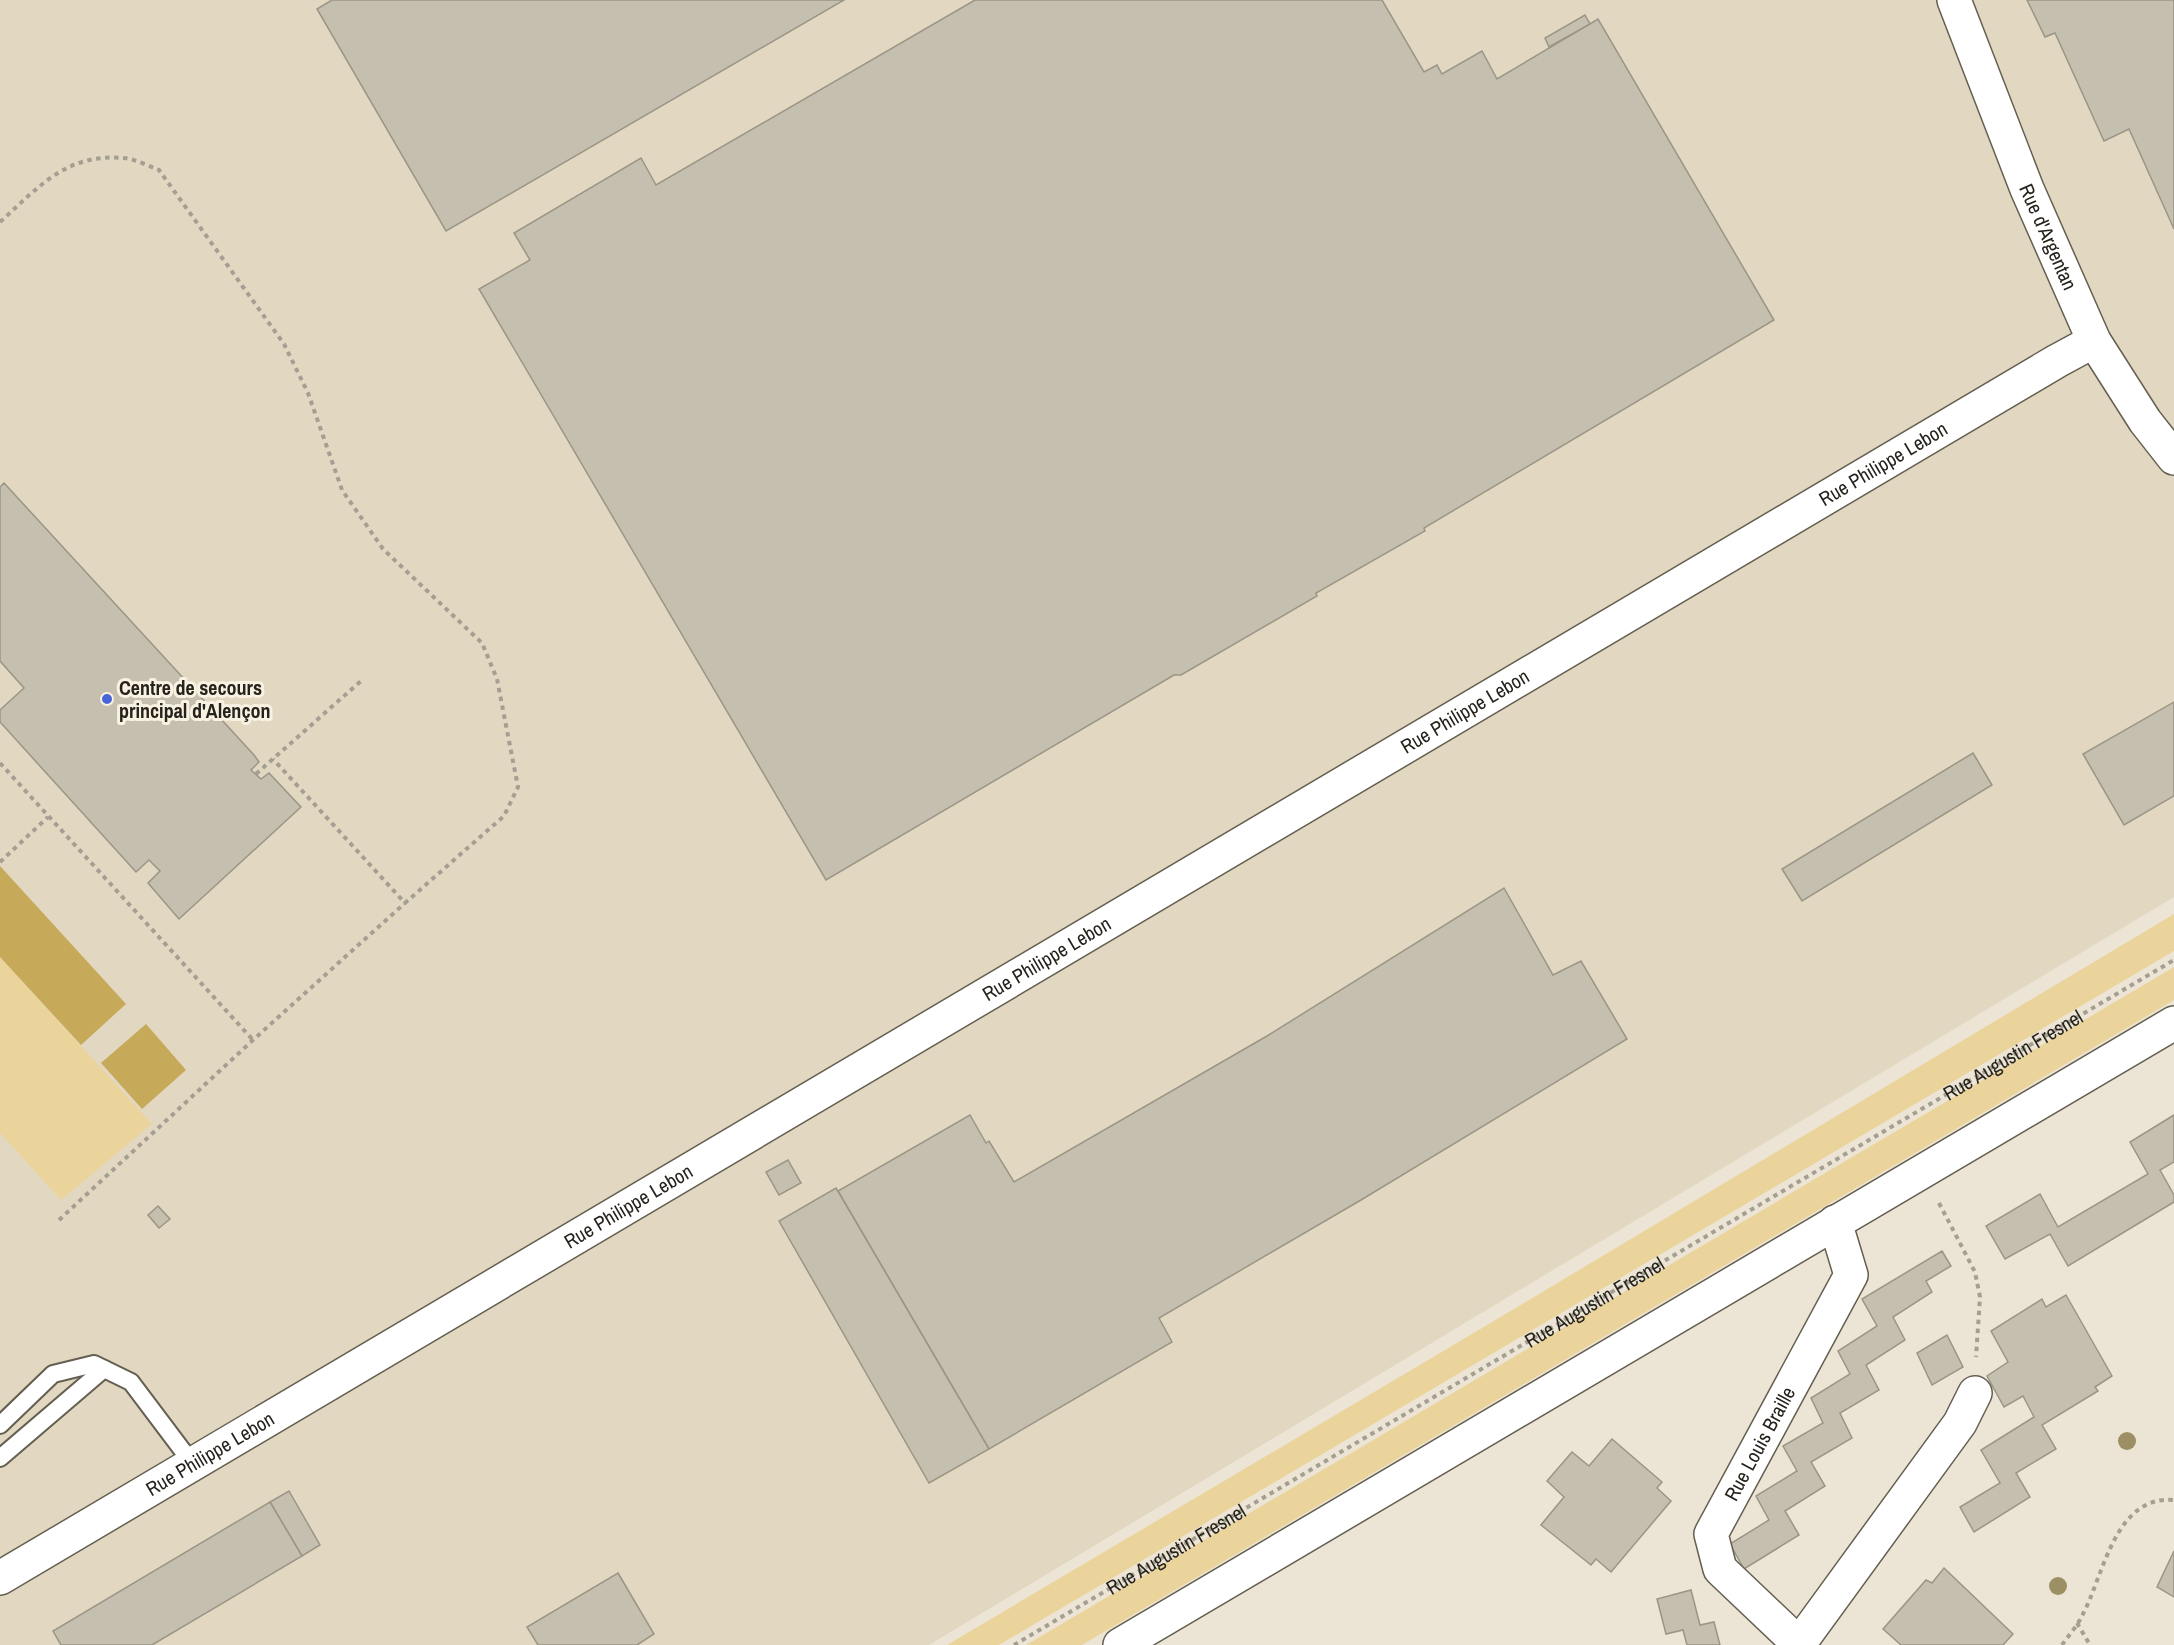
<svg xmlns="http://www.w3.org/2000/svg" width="2174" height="1645" viewBox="0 0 2174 1645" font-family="'Archivo Narrow',sans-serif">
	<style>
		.built { fill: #e2d8c1 }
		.green { fill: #ebd49c }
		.water { fill: #c7a95a }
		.building { fill: #c5bfaf; stroke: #9b9586; stroke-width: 1.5 }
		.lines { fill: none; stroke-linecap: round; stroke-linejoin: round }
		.service-casing { stroke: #645f50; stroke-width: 20 }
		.minor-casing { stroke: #645f50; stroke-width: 36 }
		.secondary-casing { stroke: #645f50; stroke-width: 36 }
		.path { stroke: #a49f92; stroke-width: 4; stroke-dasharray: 4.5 4.5; stroke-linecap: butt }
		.service { stroke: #fff; stroke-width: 16 }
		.minor { stroke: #fff; stroke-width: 33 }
		.secondary { stroke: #fff; stroke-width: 33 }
		.tree { fill: #9d8f64 }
		.poi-dot { fill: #4765d9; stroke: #f9f2e2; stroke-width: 2 }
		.labels { text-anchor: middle; stroke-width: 6; stroke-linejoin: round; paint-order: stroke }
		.street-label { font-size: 20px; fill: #26231d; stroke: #f9f2e2 }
		.poi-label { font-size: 20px; font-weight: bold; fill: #26231d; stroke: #f9f2e2; text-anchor: start }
	</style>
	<rect width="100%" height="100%" fill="#ece5d5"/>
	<polygon class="built" points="0,0 2174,0 2174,897 929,1645 0,1645"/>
	<g class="green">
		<polygon points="2174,914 2174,951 999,1645 947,1645 1477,1331"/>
		<polygon points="0,957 152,1124 61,1200 0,1133"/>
		<polygon points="2174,967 2174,1000 1082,1645 1026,1645"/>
	</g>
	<g class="water">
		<polygon points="0,866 126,1004 81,1045 0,957"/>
		<polygon points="146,1024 186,1070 142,1109 101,1063"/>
	</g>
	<g class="building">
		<polygon points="332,0 844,0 446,231 317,9"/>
		<polygon points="975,0 1382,0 1424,72 1437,65 1442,74 1482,51 1497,79 1598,19 1774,320 1424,528 1425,531 1316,593 1317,596 1181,675 1174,675 826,880 479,289 530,260 514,233 641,158 656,185"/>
		<polygon points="2027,0 2174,0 2174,229 2129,129 2104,141 2055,33 2045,37"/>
		<polygon points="1585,15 1590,24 1549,47 1545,38"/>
		<polygon points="4,483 254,755 259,762 251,770 261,779 269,773 301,807 179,919 148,883 160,871 149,860 136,872 0,722 0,710 24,688 0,661 0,487"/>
		<polygon points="2174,702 2174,796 2124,825 2083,754"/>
		<polygon points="1973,753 1992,785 1802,901 1782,869"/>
		<polygon points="1504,888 1553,975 1581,961 1627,1039 1361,1200 1159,1318 1172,1342 989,1449 838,1191 970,1115 986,1143 989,1141 1014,1182 1267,1036"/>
		<polygon points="2174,1115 2174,1162 2160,1170 2174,1195 2174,1202 2068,1266 2050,1234 2005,1259 1986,1226 2040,1194 2058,1227 2148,1174 2130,1142"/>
		<polygon points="788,1160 801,1183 779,1195 766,1172"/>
		<polygon points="836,1188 989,1449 929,1483 779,1221"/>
		<polygon points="158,1206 170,1219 159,1228 148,1215"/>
		<polygon points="1942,1251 1951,1266 1926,1281 1932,1292 1893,1317 1905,1340 1866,1365 1879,1390 1840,1413 1852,1438 1811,1462 1825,1486 1785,1511 1799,1535 1744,1569 1730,1544 1769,1520 1756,1496 1797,1471 1783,1446 1823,1423 1811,1398 1850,1374 1838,1351 1877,1326 1862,1299"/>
		<polygon points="2066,1295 2112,1376 2095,1387 2098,1391 2042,1425 2056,1449 2016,1473 2030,1497 1974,1532 1960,1507 2000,1483 1981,1450 2034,1417 2023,1396 2004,1407 1987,1376 2008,1362 1991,1331 2042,1299 2046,1307"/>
		<polygon points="1947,1335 1963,1367 1932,1385 1917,1353"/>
		<polygon points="1612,1439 1662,1482 1657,1488 1671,1501 1611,1572 1596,1559 1591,1565 1541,1525 1564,1497 1547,1481 1572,1452 1589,1466"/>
		<polygon points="289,1491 320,1545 302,1556 270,1502"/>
		<polygon points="270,1502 302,1556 152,1645 61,1645 53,1631"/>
		<polygon points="2174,1551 2174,1597 2157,1587"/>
		<polygon points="1944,1568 2013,1634 2003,1645 1901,1645 1883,1629 1926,1580 1932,1583"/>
		<polygon points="618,1573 654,1634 637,1645 538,1645 527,1627"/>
		<polygon points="1691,1590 1700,1625 1714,1622 1720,1645 1687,1645 1683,1630 1666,1634 1657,1599"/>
	</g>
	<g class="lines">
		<defs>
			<g id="service">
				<polyline points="0,1425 53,1374 94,1364 131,1382 192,1463"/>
				<polyline points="0,1458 104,1369"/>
			</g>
			<g id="minor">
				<path id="s2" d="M 0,1578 L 2057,361 L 2094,341"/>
				<polyline points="1799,1644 1960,1423 1975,1393"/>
				<polyline points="1120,1645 2174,1023"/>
				<path id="s3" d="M 1800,1645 L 1720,1569 L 1711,1534 L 1851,1275 L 1835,1222"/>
			</g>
			<g id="secondary">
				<path id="s4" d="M 1954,0 L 2027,189 L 2094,341 L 2145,421 L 2174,458"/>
			</g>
		</defs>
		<use href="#service" class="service-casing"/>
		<use href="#minor" class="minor-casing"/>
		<use href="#secondary" class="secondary-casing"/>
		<g class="path">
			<path d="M 0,222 C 39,187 66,153 124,158 C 135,159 148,166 159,170 L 284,344 L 308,393 L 342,490 L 383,549 L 482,643 L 497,679 L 518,787 L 504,816 L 405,903 L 273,759"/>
			<polyline points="0,763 253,1040"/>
			<polyline points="256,774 362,680"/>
			<polyline points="0,862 48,817"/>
			<polyline points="1939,1203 1975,1272 1980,1297 1976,1357"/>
			<polyline points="59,1220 253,1040 405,903"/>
			<polyline points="2077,1623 2090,1645"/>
			<path id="s1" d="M 1014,1645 L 2174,960"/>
			<path d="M 2062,1645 C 2069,1635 2078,1625 2083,1614 C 2104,1574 2115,1495 2174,1500"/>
		</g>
		<use href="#service" class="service"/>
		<use href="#minor" class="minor"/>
		<use href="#secondary" class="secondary"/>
	</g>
	<g class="tree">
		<circle cx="2127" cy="1441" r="9"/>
		<circle cx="2058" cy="1586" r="9"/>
	</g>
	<circle class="poi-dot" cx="107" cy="699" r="6"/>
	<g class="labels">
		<g class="street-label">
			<text dy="7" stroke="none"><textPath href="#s4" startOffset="255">Rue d'Argentan</textPath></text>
			<text dy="7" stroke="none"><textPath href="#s2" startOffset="2188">Rue Philippe Lebon</textPath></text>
			<text dy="7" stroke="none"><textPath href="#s2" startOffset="1702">Rue Philippe Lebon</textPath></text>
			<text dy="7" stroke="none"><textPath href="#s2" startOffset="1216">Rue Philippe Lebon</textPath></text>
			<text dy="7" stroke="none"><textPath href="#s1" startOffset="1160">Rue Augustin Fresnel</textPath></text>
			<text dy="7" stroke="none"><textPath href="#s2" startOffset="730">Rue Philippe Lebon</textPath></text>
			<text dy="7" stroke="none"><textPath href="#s1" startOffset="674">Rue Augustin Fresnel</textPath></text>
			<text dy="7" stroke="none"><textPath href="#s3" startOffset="249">Rue Louis Braille</textPath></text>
			<text dy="7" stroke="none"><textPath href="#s2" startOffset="244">Rue Philippe Lebon</textPath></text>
			<text dy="7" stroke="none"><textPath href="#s1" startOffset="188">Rue Augustin Fresnel</textPath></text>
		</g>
		<g class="poi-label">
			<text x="119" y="695">Centre de secours<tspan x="119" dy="23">principal d'Alençon</tspan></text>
		</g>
	</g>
</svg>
